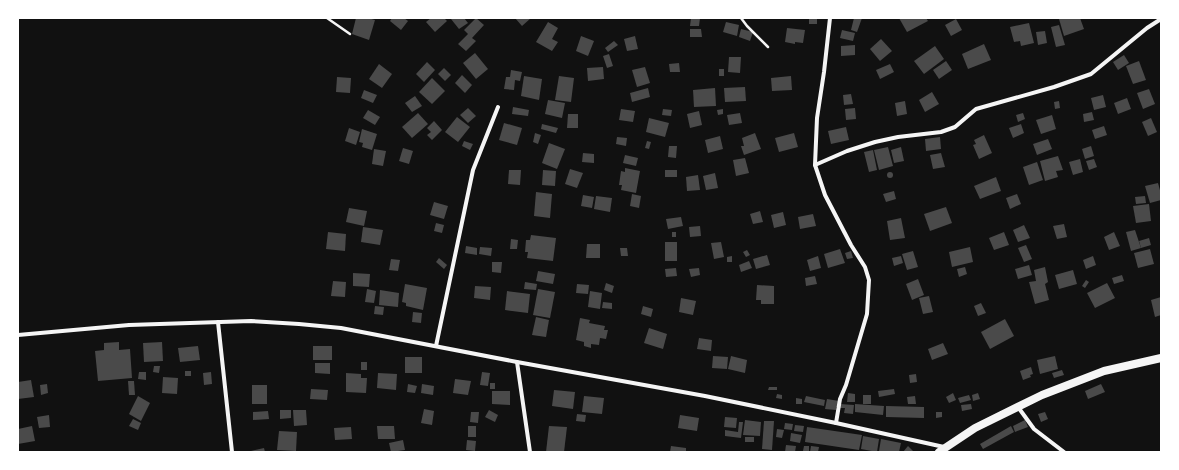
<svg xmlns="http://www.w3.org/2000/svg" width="1179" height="470" viewBox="0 0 1179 470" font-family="'Nunito Sans',sans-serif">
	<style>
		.building { fill: #4a4a4a }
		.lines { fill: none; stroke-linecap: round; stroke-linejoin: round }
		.path { stroke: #f5f5f5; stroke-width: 2.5 }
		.minor { stroke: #f5f5f5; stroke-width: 4 }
		.secondary { stroke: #f5f5f5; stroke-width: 8 }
	</style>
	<rect width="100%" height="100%" fill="#111"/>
	<g class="building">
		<polygon points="356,18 368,18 375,20 369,40 352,34"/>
		<polygon points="392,18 404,18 408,21 401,30 390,21"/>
		<polygon points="431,18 444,18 447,21 435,32 426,22"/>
		<polygon points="452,18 464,18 468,23 459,29 451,19"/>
		<polygon points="476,18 484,25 472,38 476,41 466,51 458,44 468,34 464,30"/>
		<polygon points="515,18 531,18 522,26"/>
		<polygon points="691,18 700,18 699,26 690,26"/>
		<rect x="809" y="18" width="8" height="6"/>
		<polygon points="854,18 862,18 857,32 851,30"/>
		<polygon points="899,18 926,18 928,21 907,32"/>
		<polygon points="1063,18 1080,18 1084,29 1064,36 1059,19"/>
		<polygon points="956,19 962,30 951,36 945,25"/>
		<polygon points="548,22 558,28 552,39 558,42 552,51 536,42"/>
		<polygon points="726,22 739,25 737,36 723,32"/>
		<polygon points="1029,23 1034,43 1021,46 1020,41 1014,42 1010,27"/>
		<polygon points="1059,25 1065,45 1056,47 1051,27"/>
		<polygon points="787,28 805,30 803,43 795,42 795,44 785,42"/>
		<polygon points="690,29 701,29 702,37 690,37"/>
		<polygon points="741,29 753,32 750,41 739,37"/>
		<polygon points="842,30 855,33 853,41 840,38"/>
		<polygon points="1045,31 1047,43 1038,45 1036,32"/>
		<polygon points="581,36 594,41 588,56 576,51"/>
		<polygon points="635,36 638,49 627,51 624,39"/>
		<polygon points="881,39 892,51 880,61 870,49"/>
		<polygon points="614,41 618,45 608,52 605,48"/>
		<polygon points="984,44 991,60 968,69 962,54"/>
		<polygon points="855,45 855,55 841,56 841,46"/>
		<polygon points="935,46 944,59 924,74 914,61"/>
		<polygon points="475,53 488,69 476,79 463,63"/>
		<polygon points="609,54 613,66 607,68 603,56"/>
		<polygon points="1124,55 1129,63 1118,70 1113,62"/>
		<polygon points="729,57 741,57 740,73 728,72"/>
		<polygon points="946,61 952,70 939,79 933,70"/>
		<polygon points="1139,61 1146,80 1133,84 1126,66"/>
		<polygon points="427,62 435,70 424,82 416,74"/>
		<polygon points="679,63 680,72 670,72 669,64"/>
		<polygon points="379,64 392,74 382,88 369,79"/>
		<polygon points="890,64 894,72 880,79 876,70"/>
		<polygon points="603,67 604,79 588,81 587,68"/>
		<polygon points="645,67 650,83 637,87 632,70"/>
		<polygon points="444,68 451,75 445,81 438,74"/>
		<rect x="719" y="69" width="5" height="7"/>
		<polygon points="511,70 522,72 520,81 515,80 514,90 504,89 506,77 510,77"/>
		<polygon points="462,75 472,85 465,93 455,83"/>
		<polygon points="524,76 542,79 539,100 521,96"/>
		<polygon points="559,76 574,78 571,102 555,100"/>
		<polygon points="791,76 792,90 772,91 771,78"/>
		<polygon points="337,77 351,78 350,93 336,92"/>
		<polygon points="432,78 445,91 432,104 419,92"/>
		<polygon points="745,87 746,101 725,102 724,88"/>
		<polygon points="648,88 650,97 632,102 630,93"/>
		<polygon points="715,88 716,106 694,107 693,90"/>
		<polygon points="1149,89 1155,104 1143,109 1137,93"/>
		<polygon points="364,90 377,95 373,103 361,98"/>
		<polygon points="932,92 939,104 925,112 919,100"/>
		<polygon points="851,94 853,104 844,105 843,95"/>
		<polygon points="1103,95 1106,107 1094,110 1091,98"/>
		<polygon points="415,96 422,106 412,112 405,103"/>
		<polygon points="1127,98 1131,109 1118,114 1114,103"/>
		<polygon points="548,100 565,103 562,118 545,114"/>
		<polygon points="905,101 907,114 897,116 895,103"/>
		<polygon points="1059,101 1060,108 1055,109 1054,102"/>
		<polygon points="513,107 529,110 528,116 512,114"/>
		<polygon points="468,108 476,116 468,123 460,115"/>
		<polygon points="855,108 856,119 846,120 845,109"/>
		<polygon points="621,109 635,111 633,122 619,120"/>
		<polygon points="663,109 672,110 671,116 662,115"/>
		<polygon points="723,109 723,114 718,115 717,110"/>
		<polygon points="368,110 380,117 375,125 363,118"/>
		<polygon points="699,111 702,125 690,128 687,114"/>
		<polygon points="1092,112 1094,120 1084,122 1083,114"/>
		<polygon points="418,113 428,124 412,138 402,127"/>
		<polygon points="740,113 742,123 729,125 727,115"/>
		<polygon points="1023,113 1025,119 1018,122 1016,115"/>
		<polygon points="568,114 578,114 578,128 567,128"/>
		<polygon points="1052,115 1056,129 1041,134 1036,120"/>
		<polygon points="457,117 470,127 458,142 445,132"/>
		<polygon points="649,118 669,123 665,137 646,132"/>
		<polygon points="1151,118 1157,132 1148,136 1142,122"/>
		<polygon points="434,121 442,130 432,140 427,135 431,132 427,128"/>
		<polygon points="504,123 522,128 517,145 499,140"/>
		<polygon points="542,124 558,128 556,133 541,129"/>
		<polygon points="1021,124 1024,133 1013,138 1009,128"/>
		<polygon points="1104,126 1107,135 1095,139 1092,130"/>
		<polygon points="846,127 849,140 831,144 828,131"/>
		<polygon points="349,128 360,132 356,145 345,141"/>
		<polygon points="362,129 377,134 372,150 362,147 363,143 359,142"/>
		<polygon points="535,133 541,135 538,144 533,142"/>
		<polygon points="755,133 761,149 744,155 741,146 744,146 742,138"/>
		<polygon points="794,133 798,147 779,152 775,138"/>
		<polygon points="984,135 992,153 979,159 973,145 976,144 974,140"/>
		<polygon points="720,136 723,149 708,153 705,140"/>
		<polygon points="617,137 627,138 626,146 616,144"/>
		<polygon points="940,137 941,149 926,151 925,139"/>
		<polygon points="1048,139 1052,149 1037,155 1033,144"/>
		<polygon points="464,141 473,144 470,150 462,146"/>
		<polygon points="647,141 651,142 649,149 645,148"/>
		<polygon points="549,143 565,149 557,169 542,163"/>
		<polygon points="669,146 677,146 676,158 668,157"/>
		<polygon points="1091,146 1094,156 1085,159 1082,149"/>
		<polygon points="888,147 893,166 879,170 874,150"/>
		<polygon points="901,147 904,161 894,163 891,150"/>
		<polygon points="403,148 413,151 409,164 399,161"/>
		<polygon points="374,149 386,151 383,166 372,164"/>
		<polygon points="873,150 877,170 869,172 864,152"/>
		<polygon points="583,153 594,154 594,163 582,162"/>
		<polygon points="941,153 945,167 933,169 930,155"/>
		<polygon points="625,155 638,158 636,166 623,163"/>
		<polygon points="1058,156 1063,170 1056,171 1058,177 1045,181 1040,161"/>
		<polygon points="745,158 749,173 736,176 733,160"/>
		<polygon points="1080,159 1083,172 1073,175 1069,162"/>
		<polygon points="1094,159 1097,167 1089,170 1086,161"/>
		<polygon points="1037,162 1043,180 1029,185 1023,167"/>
		<polygon points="625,168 640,171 636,193 621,190 622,185 619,185 621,171 625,172"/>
		<polygon points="570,169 583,173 577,188 565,184"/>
		<polygon points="509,170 521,170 520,185 508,184"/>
		<polygon points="543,170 556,171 555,186 542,185"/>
		<rect x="665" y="170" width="12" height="7"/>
		<circle cx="890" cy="175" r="3"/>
		<polygon points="715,173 718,188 706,190 703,176"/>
		<polygon points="698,175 700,190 687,191 686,177"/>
		<polygon points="996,177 1001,191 980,199 974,186"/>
		<polygon points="1158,183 1161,194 1161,200 1150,203 1145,186"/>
		<polygon points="894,191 896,199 886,202 883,194"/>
		<polygon points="536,192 552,194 550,218 534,216"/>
		<polygon points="632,194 641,196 639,208 630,206"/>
		<polygon points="1017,194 1021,204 1010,209 1006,198"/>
		<polygon points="583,195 594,197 592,208 581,206"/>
		<polygon points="596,196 612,198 610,212 594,209"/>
		<polygon points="1145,196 1146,203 1136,204 1135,197"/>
		<polygon points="434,202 448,206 444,219 430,215"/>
		<polygon points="1149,204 1151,221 1136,223 1133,206"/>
		<polygon points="946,207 952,223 930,231 924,214"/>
		<polygon points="349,208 367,211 364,226 346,222"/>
		<polygon points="760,211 763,222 753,224 750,214"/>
		<polygon points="783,212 786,225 774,228 771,215"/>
		<polygon points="813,214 816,226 800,229 798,217"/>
		<polygon points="681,217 683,226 668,229 666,219"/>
		<polygon points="901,218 905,238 890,240 887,221"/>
		<polygon points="436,223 444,225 442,233 434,231"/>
		<polygon points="1064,224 1067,237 1057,239 1053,226"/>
		<polygon points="1024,225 1030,238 1018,242 1013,230"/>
		<polygon points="700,226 701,236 690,237 689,227"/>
		<polygon points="363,227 383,230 380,245 361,242"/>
		<polygon points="1135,230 1141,248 1131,251 1126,232"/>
		<polygon points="328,232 346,234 345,251 326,249"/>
		<rect x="672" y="232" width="4" height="5"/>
		<polygon points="1004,232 1009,245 994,250 989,238"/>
		<polygon points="1114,232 1120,246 1109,250 1104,237"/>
		<polygon points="531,235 556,238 553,261 527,258 528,252 525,252 526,240 530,240"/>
		<polygon points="1149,238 1151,245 1141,248 1139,241"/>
		<polygon points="511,239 518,240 517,249 510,249"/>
		<rect x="665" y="242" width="12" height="19"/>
		<polygon points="721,242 724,257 714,259 711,243"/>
		<polygon points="587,244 600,244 600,258 586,258"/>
		<polygon points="1026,245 1032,259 1024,262 1018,248"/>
		<polygon points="466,246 477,248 477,255 465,253"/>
		<polygon points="480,247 492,248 491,256 479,254"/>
		<polygon points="970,247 973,262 952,267 949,252"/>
		<polygon points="620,248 627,248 628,256 621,256"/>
		<polygon points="840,249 845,263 828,268 824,254"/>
		<polygon points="1150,249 1154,264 1138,268 1134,253"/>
		<polygon points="747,250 750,255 746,257 743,252"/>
		<polygon points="851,251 853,258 847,259 845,253"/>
		<polygon points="913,251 918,267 907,270 902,254"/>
		<polygon points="767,255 770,265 756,269 753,259"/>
		<polygon points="732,256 732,262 727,262 727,257"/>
		<polygon points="818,256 821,268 810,271 807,260"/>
		<polygon points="901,256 903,263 894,266 892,258"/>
		<polygon points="1093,256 1096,265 1086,269 1083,260"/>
		<polygon points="439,258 447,265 444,269 436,262"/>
		<polygon points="391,259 400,260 398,271 389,270"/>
		<polygon points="749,261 752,268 741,272 739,265"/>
		<polygon points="492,262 502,262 501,273 492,272"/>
		<polygon points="1029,265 1032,275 1018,279 1015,269"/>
		<polygon points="965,267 967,274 959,277 957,269"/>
		<polygon points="1045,267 1048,282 1045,284 1049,300 1035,304 1029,282 1036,281 1034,270"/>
		<polygon points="676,268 677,276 666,277 665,269"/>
		<polygon points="699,268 700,275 691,277 689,269"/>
		<polygon points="1073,270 1077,284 1059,289 1055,275"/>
		<polygon points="538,271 555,274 553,284 536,281"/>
		<polygon points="353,273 370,274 369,287 353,286"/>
		<polygon points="1122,275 1124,281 1114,284 1112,278"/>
		<polygon points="815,276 817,284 806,286 805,278"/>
		<polygon points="918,279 924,295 912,300 906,284"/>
		<polygon points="1086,280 1089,282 1085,288 1082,286"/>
		<polygon points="333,281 346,282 345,297 331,296"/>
		<polygon points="525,282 537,284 536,290 524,289"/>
		<polygon points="606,283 614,286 612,293 604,290"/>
		<polygon points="1107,283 1115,298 1095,308 1087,293"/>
		<polygon points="405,284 427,288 423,310 406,306 406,303 402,302"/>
		<polygon points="577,284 589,285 588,294 576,293"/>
		<polygon points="757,285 774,286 774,304 761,304 761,300 756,300"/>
		<polygon points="475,286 491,287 490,300 474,298"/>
		<polygon points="367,289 376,291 374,303 365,302"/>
		<polygon points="538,289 555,292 550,318 533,315"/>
		<polygon points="380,290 399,293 398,307 379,305"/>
		<polygon points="507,291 530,294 528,313 505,310"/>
		<polygon points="590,291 602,293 600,309 588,307"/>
		<polygon points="929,296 933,312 923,314 919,298"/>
		<polygon points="1161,297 1161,315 1155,317 1151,300"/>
		<polygon points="681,298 696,301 693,315 679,312"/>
		<polygon points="603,302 612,303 612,309 602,308"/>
		<polygon points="981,303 986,313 978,316 974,306"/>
		<polygon points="375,306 384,307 383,315 374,314"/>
		<polygon points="643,306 653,309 651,317 641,314"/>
		<polygon points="413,312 422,313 421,323 412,322"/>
		<polygon points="536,317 549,320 546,337 532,335"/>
		<polygon points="580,318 590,320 589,323 605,326 604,330 608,330 606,339 600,338 599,345 591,344 591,348 584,346 584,342 576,340"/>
		<polygon points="1005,319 1014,336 990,349 981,332"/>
		<polygon points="649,328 667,334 663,349 644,343"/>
		<polygon points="699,338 712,340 711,351 697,349"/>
		<polygon points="119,342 119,350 130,349 132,378 98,381 95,351 104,350 104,343"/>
		<polygon points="162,342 163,361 144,362 143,343"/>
		<polygon points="943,343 948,354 932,360 928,349"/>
		<polygon points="198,346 200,360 180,362 178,348"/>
		<rect x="313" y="346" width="19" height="14"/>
		<polygon points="713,356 728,357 727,369 712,368"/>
		<polygon points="731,356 747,360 745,373 728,369"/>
		<polygon points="1055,356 1058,369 1040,374 1037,360"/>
		<rect x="405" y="357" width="17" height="16"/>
		<rect x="361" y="362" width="6" height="8"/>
		<polygon points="315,363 330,363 330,374 315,373"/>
		<polygon points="154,366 160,366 159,373 153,372"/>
		<polygon points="1031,367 1033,374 1030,375 1031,377 1023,380 1020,371"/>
		<polygon points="1062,370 1064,375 1054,378 1052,373"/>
		<rect x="185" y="371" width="6" height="5"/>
		<polygon points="139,372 146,372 146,380 138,379"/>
		<polygon points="211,372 212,384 204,385 203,373"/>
		<polygon points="482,372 490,373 488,386 480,385"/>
		<polygon points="346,373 361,374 361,378 367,378 366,393 346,392"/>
		<polygon points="378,373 397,374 396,390 377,388"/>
		<polygon points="916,374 917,382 910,383 909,375"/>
		<polygon points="163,377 178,378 177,394 162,393"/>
		<polygon points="455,379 471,381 468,395 453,393"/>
		<polygon points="31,380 34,397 18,399 18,382"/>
		<polygon points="128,381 134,381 135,395 129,395"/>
		<rect x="490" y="383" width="5" height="6"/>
		<polygon points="47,384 48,393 41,395 40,385"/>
		<polygon points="408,384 417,386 415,393 407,392"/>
		<polygon points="422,384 434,386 433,395 421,393"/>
		<polygon points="1101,384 1105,392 1088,399 1085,391"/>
		<rect x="252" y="385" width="15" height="19"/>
		<polygon points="769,387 777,387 777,390 768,390"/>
		<polygon points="311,389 328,390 327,400 310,399"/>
		<polygon points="894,389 895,394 879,397 878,391"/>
		<polygon points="554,390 575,392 573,409 552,406"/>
		<polygon points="492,391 510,391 510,405 492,404"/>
		<polygon points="848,393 855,394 855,402 847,402"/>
		<polygon points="953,393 956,400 949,403 946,397"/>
		<polygon points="978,393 980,399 973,401 972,395"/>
		<polygon points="777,394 782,395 782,399 776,398"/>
		<rect x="863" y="395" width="8" height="9"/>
		<polygon points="969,395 971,400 960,403 958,398"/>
		<polygon points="138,396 150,403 141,421 129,414"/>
		<polygon points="584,396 604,398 602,414 582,412"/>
		<polygon points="806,396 825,400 824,406 804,402"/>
		<polygon points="915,396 916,404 908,404 907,397"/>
		<polygon points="796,398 802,399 802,404 796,404"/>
		<polygon points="827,399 839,401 838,407 836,407 836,410 825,409"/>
		<polygon points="840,404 854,405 853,414 844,413 845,408 839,408"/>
		<polygon points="855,404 884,406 883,415 855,412"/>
		<polygon points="971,404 972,409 962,411 961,405"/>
		<polygon points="886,406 924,407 924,418 886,417"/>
		<polygon points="424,409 434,411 432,425 421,423"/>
		<polygon points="280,410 291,410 291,418 280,419"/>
		<polygon points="293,410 306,410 307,425 294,426"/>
		<polygon points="489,410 498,415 495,422 485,417"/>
		<polygon points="268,411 269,419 253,420 253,412"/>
		<polygon points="471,412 479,412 478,423 470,422"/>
		<polygon points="936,412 942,412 942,417 936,418"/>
		<polygon points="1045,412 1048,419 1041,422 1038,414"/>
		<polygon points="577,414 586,415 585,422 576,421"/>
		<polygon points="49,415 50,427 39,428 37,417"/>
		<polygon points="680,415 699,418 697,431 678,428"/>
		<polygon points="725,417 737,418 736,428 724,427"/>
		<polygon points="133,419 141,423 138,430 129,426"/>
		<polygon points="745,420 761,422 760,436 743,435"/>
		<polygon points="1025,420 1028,427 1015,432 1013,426"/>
		<polygon points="764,421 774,421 772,450 762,449"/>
		<polygon points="739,422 743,422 741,438 725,436 725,430 738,432"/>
		<polygon points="785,423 793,424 792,430 784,429"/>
		<polygon points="795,425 804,426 803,432 794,431"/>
		<polygon points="32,426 35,441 18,444 18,429"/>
		<polygon points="377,426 394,426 395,439 378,439"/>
		<rect x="468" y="426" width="8" height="11"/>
		<polygon points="549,426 567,427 564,452 546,452"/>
		<polygon points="1011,426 1014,432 983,449 980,444"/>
		<polygon points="351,427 352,439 335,440 334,428"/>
		<polygon points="807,427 862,435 859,450 805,442"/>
		<polygon points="777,429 784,430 782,438 776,437"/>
		<polygon points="279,431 297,432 296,451 277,450"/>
		<polygon points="791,433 802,435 800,443 790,441"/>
		<polygon points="863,436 879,439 877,452 861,449"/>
		<rect x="745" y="437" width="9" height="5"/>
		<polygon points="881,439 901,443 899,452 879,451"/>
		<polygon points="403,440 405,450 391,452 389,443"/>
		<polygon points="467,440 476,441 475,451 466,450"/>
		<polygon points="786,445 796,446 795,452 785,452"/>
		<polygon points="671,446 686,448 686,452 670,452"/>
		<polygon points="804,446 809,446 809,452 803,451"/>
		<polygon points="811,446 819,447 818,452 810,452"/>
		<polygon points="908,446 914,452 903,452"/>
		<polygon points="264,448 265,452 251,452 251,451"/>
	</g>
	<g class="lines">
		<g class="path">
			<polyline points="327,18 350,34"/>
			<polyline points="741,18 747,26 768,47"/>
		</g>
		<g class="minor">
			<polyline points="830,18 824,72 817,118 815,165 825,195 851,245 865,267 869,280 867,314 846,385 840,399 836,423"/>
			<polyline points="815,165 847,151 875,142 898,137 941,132 955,127 976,109 1054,87 1091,74 1147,28 1161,19"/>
			<polyline points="218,322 232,452"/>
			<polyline points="18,335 129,325 251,321 299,324 341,328 517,362 705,396 836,423 944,447"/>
			<polyline points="436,346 473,170 498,107"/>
			<polyline points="517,362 530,452"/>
			<polyline points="1018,407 1034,429 1064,452"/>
		</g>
		<polyline class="secondary" points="939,452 975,428 1042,395 1104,371 1161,358"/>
	</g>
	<rect width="1179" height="470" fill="none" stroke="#ffffff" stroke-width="38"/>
</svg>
